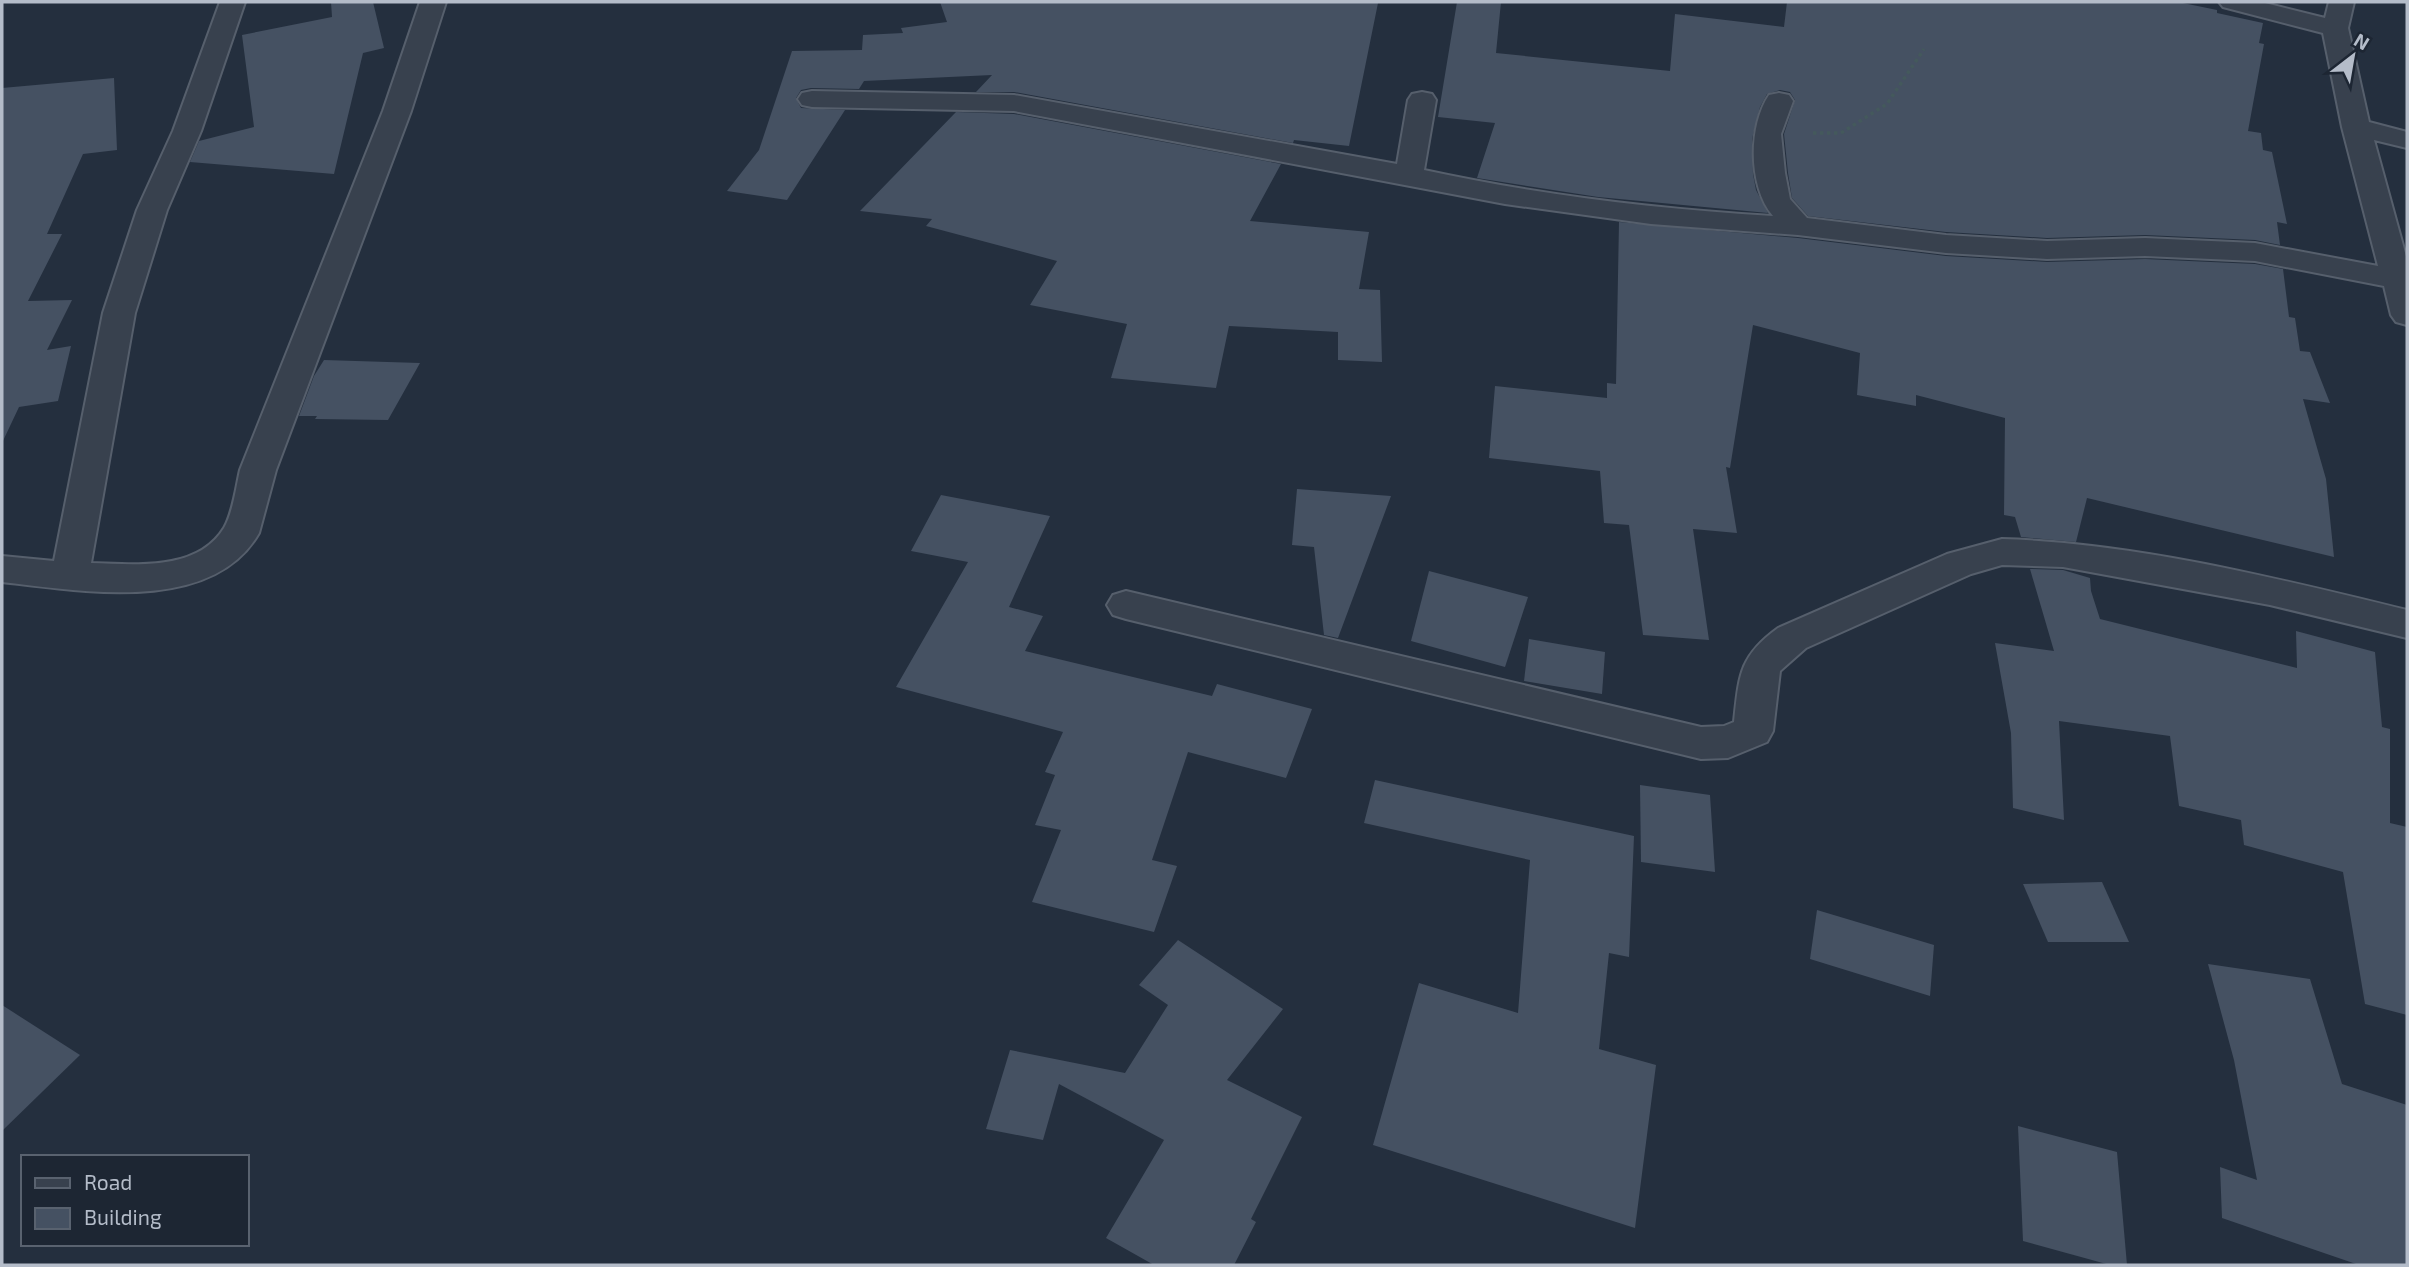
<svg xmlns="http://www.w3.org/2000/svg" width="2409" height="1267" viewBox="0 0 2409 1267" font-family="'Exo 2',sans-serif">
	<style>
		.building { fill: #455162 }
		.lines { fill: none; stroke-linecap: round; stroke-linejoin: round }
		.minor-casing { stroke: #565f6c; stroke-width: 4 }
		.path { stroke: #44595c; stroke-width: 3.5; stroke-dasharray: 3.5 3.5; stroke-linecap: butt }
		.minor { fill: #38414e; fill-rule: evenodd }
	</style>
	<rect width="100%" height="100%" fill="#242f3e"/>
	<g class="building">
		<polygon points="331,2 373,2 384,48 363,53 334,174 190,162 199,141 254,127 242,35 332,17"/>
		<polygon points="940,2 1328,2 1378,3 1349,146 1294,140 1293,143 1014,92 976,92 992,75 864,81 859,89 811,88 801,90 796,98 801,108 845,110 787,200 727,191 759,150 792,51 862,50 863,35 903,33 901,28 947,22"/>
		<polygon points="1457,2 1501,2 1496,53 1670,71 1675,14 1784,27 1787,2 2178,2 2217,10 2217,13 2263,23 2259,43 2264,44 2248,131 2261,133 2263,150 2272,152 2287,224 2277,222 2280,245 2255,240 2145,235 2047,238 1946,232 1808,216 1792,198 1788,173 1784,134 1795,100 1790,92 1780,90 1767,94 1760,107 1752,139 1753,174 1756,190 1768,213 1598,197 1477,178 1495,123 1438,117"/>
		<polygon points="114,78 117,150 83,154 47,234 62,234 28,301 72,300 47,350 71,346 58,401 19,407 2,443 2,88"/>
		<polygon points="956,112 1014,114 1281,164 1250,221 1369,232 1359,289 1380,290 1382,362 1338,360 1338,332 1229,326 1216,388 1111,378 1127,324 1030,305 1057,261 926,226 932,219 860,211"/>
		<polygon points="1619,222 1798,238 1946,256 2047,262 2145,259 2255,264 2283,269 2289,317 2295,318 2300,351 2310,352 2330,403 2303,399 2326,479 2334,557 2087,498 2076,542 2021,537 2015,517 2004,515 2005,418 1916,395 1916,406 1857,395 1860,353 1753,325 1730,468 1726,467 1737,533 1693,529 1709,640 1643,635 1629,525 1604,523 1600,471 1489,458 1495,386 1607,398 1607,383 1616,384"/>
		<polygon points="324,360 420,363 388,420 315,419 317,416 299,416 314,376"/>
		<polygon points="1297,489 1391,496 1338,638 1324,635 1314,547 1292,545"/>
		<polygon points="941,495 1050,516 1009,607 1043,616 1025,651 1212,696 1217,684 1312,709 1286,778 1188,752 1152,860 1177,866 1154,932 1032,902 1061,830 1035,825 1055,775 1045,772 1063,732 896,687 968,562 911,551"/>
		<polygon points="2030,569 2063,570 2090,578 2091,591 2100,619 2297,668 2296,631 2375,652 2382,727 2390,729 2390,823 2407,827 2407,1015 2365,1004 2343,872 2244,845 2241,820 2179,806 2170,736 2059,721 2064,820 2013,808 2011,733 1995,643 2054,651"/>
		<polygon points="1429,571 1528,597 1505,667 1411,641"/>
		<polygon points="1529,639 1605,652 1602,694 1524,681"/>
		<polygon points="1375,780 1634,836 1629,957 1609,953 1599,1049 1656,1065 1635,1228 1373,1145 1419,983 1518,1013 1530,860 1364,823"/>
		<polygon points="1640,785 1710,795 1715,872 1641,862"/>
		<polygon points="2102,882 2129,942 2048,942 2023,884"/>
		<polygon points="1817,910 1934,945 1930,996 1810,959"/>
		<polygon points="1178,940 1283,1009 1227,1080 1302,1117 1251,1219 1256,1222 1234,1265 1154,1265 1106,1238 1164,1140 1059,1084 1043,1140 986,1129 1010,1050 1125,1073 1168,1005 1139,985"/>
		<polygon points="2208,964 2310,979 2342,1084 2407,1105 2407,1265 2359,1265 2222,1218 2220,1167 2257,1180 2234,1060"/>
		<polygon points="2,1005 80,1055 2,1131"/>
		<polygon points="2018,1126 2117,1152 2127,1265 2110,1265 2023,1241"/>
	</g>
	<g class="lines">
		<defs>
			<g id="minor">
				<path d="M 220,2 L 245,2 L 201,131 L 167,210 L 135,313 L 91,563 C 134,564 197,572 224,528 C 233,513 236,487 240,470 L 383,111 L 420,2 L 446,2 L 411,111 L 276,470 L 259,533 C 212,615 80,591 2,582 L 2,556 L 54,561 L 103,313 L 137,210 L 173,131 Z"/>
				<path d="M 2219,2 L 2261,2 L 2325,18 L 2329,2 L 2354,2 L 2348,28 L 2369,122 L 2407,132 L 2407,148 L 2374,140 L 2407,260 L 2407,325 L 2396,322 L 2391,315 L 2384,286 L 2255,261 L 2145,256 L 2047,259 L 1946,253 L 1798,235 L 1651,224 L 1505,204 L 1014,111 L 812,107 L 802,105 L 798,99 L 802,93 L 812,91 L 1014,95 L 1397,164 L 1408,100 L 1412,94 L 1422,92 L 1432,94 L 1436,100 L 1424,170 C 1539,195 1656,209 1773,216 C 1748,187 1748,126 1769,95 L 1779,93 L 1789,95 L 1793,101 L 1781,134 L 1785,173 L 1790,199 L 1807,218 L 1946,235 L 2047,241 L 2145,238 L 2255,243 L 2378,266 L 2342,127 L 2323,33 L 2223,7 Z"/>
				<path d="M 2002,539 C 2137,543 2275,578 2407,610 L 2407,638 L 2270,605 L 2063,567 L 2002,565 L 1971,574 L 1806,648 L 1780,671 L 1773,731 L 1767,742 L 1728,758 L 1701,759 L 1126,619 L 1113,615 L 1107,605 L 1113,595 L 1126,591 L 1701,727 L 1724,726 L 1734,722 C 1739,676 1739,656 1778,628 L 1947,554 Z"/>
			</g>
		</defs>
		<use href="#minor" class="minor-casing"/>
		<polyline class="path" points="1813,133 1841,133 1887,104 1924,49"/>
		<use href="#minor" class="minor"/>
	</g>
	<rect width="2409" height="1267" fill="none" stroke="#b4bcc9" stroke-width="7"/>
	<rect x="21" y="1155" width="228" height="91" fill="#1d2633" stroke="#59626f" stroke-width="2"/>
	<rect x="35" y="1178" width="35" height="10" fill="#38414e" stroke="#59626f" stroke-width="2"/>
	<text x="84" y="1190" font-size="21" fill="#b4bcc9">Road</text>
	<rect x="35" y="1208" width="35" height="21" fill="#455162" stroke="#59626f" stroke-width="2"/>
	<text x="84" y="1225" font-size="21" fill="#b4bcc9">Building</text>
	<g transform="translate(2353 56) rotate(31)" stroke="#1d2633" stroke-width="5" paint-order="stroke">
	<path d="M0-5L12 26L0 18L-12 26Z" fill="#b4bcc9"/>
	<text y="-10" font-size="19" font-weight="bold" text-anchor="middle" fill="#b4bcc9">N</text>
	</g>
</svg>
